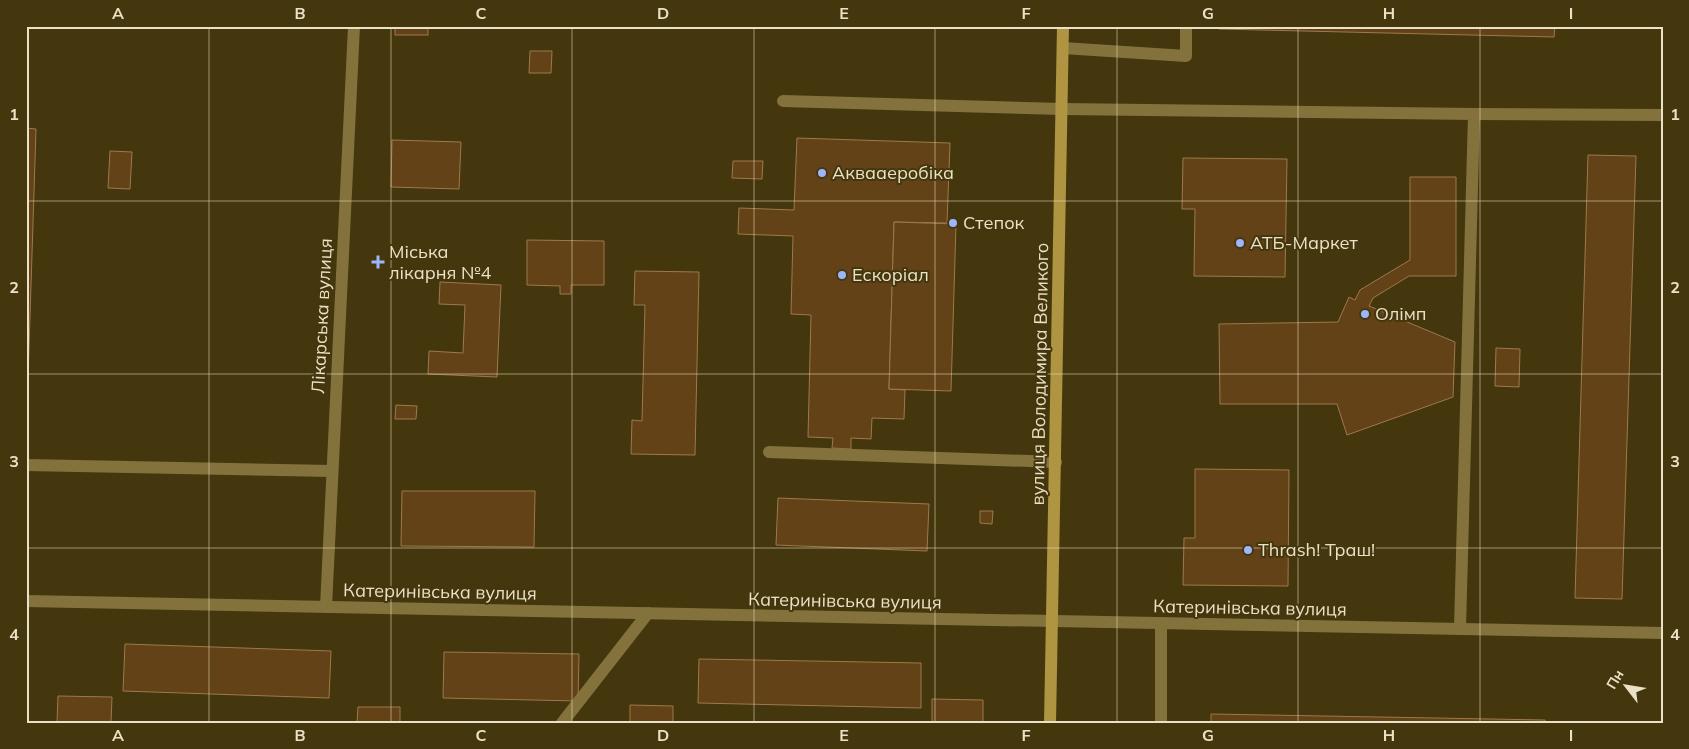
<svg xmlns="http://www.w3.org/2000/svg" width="1689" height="749" viewBox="0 0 1689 749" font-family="Mulish,sans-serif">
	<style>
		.building { fill: #624216; stroke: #9e794d }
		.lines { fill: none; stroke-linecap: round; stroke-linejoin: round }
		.service { stroke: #84723d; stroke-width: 12 }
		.minor { stroke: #84723d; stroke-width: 12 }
		.primary { stroke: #af9442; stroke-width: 12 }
		.grid { fill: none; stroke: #ebe1c6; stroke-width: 1; stroke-opacity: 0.55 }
		.poi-dot { fill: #9eb4fd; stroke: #44370d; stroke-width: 2 }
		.labels { text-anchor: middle; stroke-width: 4; stroke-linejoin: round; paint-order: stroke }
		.poi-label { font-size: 18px; fill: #ebe1c6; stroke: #44370d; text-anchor: start }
		.street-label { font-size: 18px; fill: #ebe1c6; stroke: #44370d }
		.neatline { fill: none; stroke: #ebe1c6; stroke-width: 2 }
		.grid-label { font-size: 16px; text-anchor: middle; font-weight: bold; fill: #ebe1c6 }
	</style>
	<rect width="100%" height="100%" fill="#44370d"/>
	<g class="building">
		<rect x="395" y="26" width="33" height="9"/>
		<polygon points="1219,26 1555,26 1554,37 1219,29"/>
		<polygon points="530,51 552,51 551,73 529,73"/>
		<polygon points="26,128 36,129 26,442"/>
		<polygon points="797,138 950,143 947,223 894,222 889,389 905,390 904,419 872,418 871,439 851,438 851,449 832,448 833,438 808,437 811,315 791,314 793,236 738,234 739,208 794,210"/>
		<polygon points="392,140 461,142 459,189 391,187"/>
		<polygon points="110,151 132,152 130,189 108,188"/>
		<polygon points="1588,155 1636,156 1622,599 1575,598"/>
		<polygon points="1183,158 1287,159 1285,277 1194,276 1195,209 1182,209"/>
		<polygon points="733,161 763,161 762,179 732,178"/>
		<polygon points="1410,177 1456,177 1456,276 1409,276 1373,298 1369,306 1455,342 1453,397 1347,435 1337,404 1220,404 1219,324 1338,322 1349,297 1355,300 1360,290 1410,260"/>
		<polygon points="894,222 956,224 951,391 889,389"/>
		<polygon points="527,240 604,241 604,285 571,285 571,294 560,294 560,286 527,285"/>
		<polygon points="635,271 699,272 695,455 631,454 632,420 642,421 645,305 634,305"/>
		<polygon points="440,282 501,285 497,377 428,374 429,351 463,353 465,305 439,304"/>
		<polygon points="1496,348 1520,349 1519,387 1495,386"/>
		<polygon points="396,405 417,406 416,419 395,419"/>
		<polygon points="1195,469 1289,470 1288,586 1183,585 1184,538 1195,538"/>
		<polygon points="402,491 535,491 534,547 401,546"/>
		<polygon points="778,498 929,504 927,551 776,545"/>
		<polygon points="980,511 993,511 992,524 980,523"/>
		<polygon points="125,644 331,651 329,698 123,691"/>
		<polygon points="444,652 579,654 578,701 443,698"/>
		<polygon points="699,659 921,663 921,708 698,703"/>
		<polygon points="58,696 112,697 111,723 57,723"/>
		<polygon points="932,699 983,700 983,723 932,723"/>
		<polygon points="630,705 673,706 673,723 630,723"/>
		<polygon points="358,707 400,707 400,723 357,723"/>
		<polygon points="1211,714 1545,720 1545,723 1211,723"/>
	</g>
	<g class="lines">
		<g class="service">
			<polyline points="1063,48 1186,56 1186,26"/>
			<polyline points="783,101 1062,109 1474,114 1460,628"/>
			<polyline points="1474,114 1663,115"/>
			<polyline points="769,452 1056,462"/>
			<polyline points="26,465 332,471"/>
			<polyline points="1161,625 1161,723"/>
			<polyline points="562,723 648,613"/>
		</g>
		<g class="minor">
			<polyline points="26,601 1663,633"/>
			<polyline points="326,607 354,26"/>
		</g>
		<polyline class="primary" points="1050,723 1063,26"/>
	</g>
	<path class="grid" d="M 209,26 L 209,723M 391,26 L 391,723M 572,26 L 572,723M 754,26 L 754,723M 935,26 L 935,723M 1117,26 L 1117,723M 1298,26 L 1298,723M 1480,26 L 1480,723M 26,201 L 1663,201M 26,374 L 1663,374M 26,548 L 1663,548"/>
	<g class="poi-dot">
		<circle cx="822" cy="173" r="5"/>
		<circle cx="953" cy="223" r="5"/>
		<circle cx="1240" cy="243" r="5"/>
		<path d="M375.5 254.5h5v5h5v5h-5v5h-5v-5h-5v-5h5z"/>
		<circle cx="842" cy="275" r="5"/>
		<circle cx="1365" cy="314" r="5"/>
		<circle cx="1248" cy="550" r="5"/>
	</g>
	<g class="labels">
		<g class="poi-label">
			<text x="832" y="179">Аквааеробіка</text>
			<text x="963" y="229">Степок</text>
			<text x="1250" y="249">АТБ-Маркет</text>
			<text x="389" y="258">Міська<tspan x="389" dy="21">лікарня №4</tspan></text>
			<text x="852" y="281">Ескоріал</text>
			<text x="1375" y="320">Олімп</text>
			<text x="1258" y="556">Thrash! Траш!</text>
		</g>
		<g class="street-label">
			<text transform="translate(322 316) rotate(-87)" y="6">Лікарська вулиця</text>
			<text transform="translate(1040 374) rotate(-89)" y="6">вулиця Володимира Великого</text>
			<text transform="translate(440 592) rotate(1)" y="6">Катеринівська вулиця</text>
			<text transform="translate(845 601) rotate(1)" y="6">Катеринівська вулиця</text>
			<text transform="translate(1250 608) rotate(1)" y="6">Катеринівська вулиця</text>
		</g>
	</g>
	<rect width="1689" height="749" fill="none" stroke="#44370d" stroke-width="55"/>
	<g transform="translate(1626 686) rotate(301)" stroke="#44370d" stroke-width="4" paint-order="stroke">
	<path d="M0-4L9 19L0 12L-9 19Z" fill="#ebe1c6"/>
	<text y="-8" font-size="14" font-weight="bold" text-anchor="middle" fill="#ebe1c6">Пн</text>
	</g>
	<rect x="28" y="28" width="1634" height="694" class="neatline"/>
	<g class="grid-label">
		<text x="118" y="19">A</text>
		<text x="300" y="19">B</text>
		<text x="481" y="19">C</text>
		<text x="663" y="19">D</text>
		<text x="844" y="19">E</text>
		<text x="1026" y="19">F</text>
		<text x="1208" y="19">G</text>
		<text x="1389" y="19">H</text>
		<text x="1571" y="19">I</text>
		<text x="14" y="120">1</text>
		<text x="1675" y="120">1</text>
		<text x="14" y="293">2</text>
		<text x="1675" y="293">2</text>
		<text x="14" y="467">3</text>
		<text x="1675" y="467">3</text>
		<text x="14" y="640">4</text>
		<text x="1675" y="640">4</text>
		<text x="118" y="741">A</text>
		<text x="300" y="741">B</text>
		<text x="481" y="741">C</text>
		<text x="663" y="741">D</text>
		<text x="844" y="741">E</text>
		<text x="1026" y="741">F</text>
		<text x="1208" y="741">G</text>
		<text x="1389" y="741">H</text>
		<text x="1571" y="741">I</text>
	</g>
</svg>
